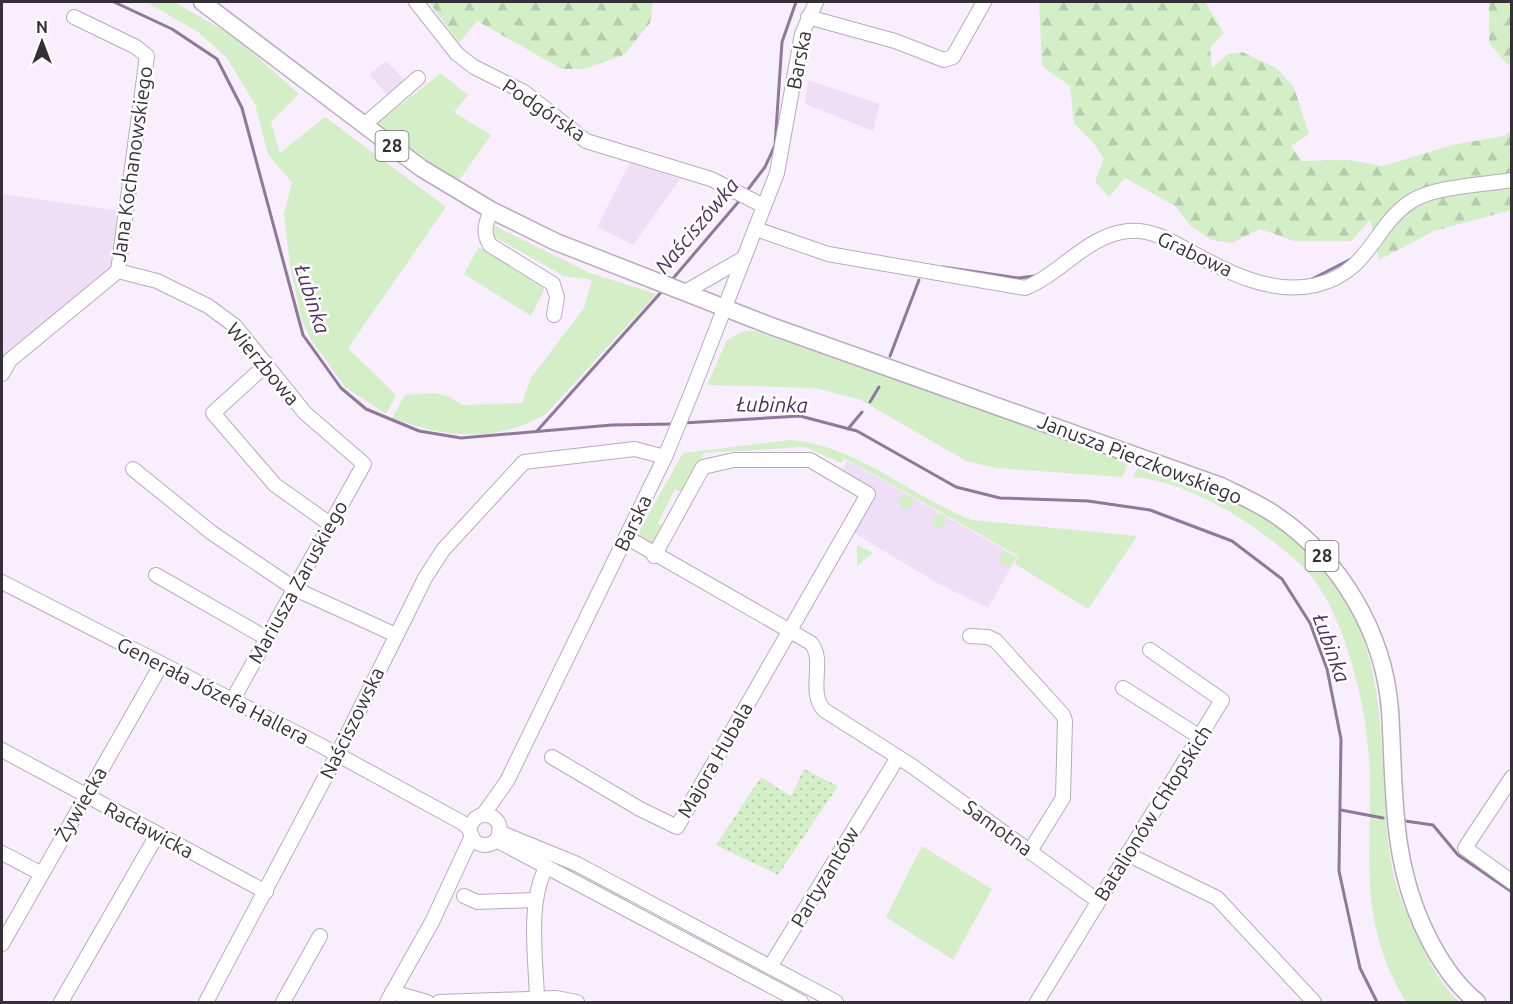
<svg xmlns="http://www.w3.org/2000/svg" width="1513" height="1004" viewBox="0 0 1513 1004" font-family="Ubuntu,sans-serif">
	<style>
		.built { fill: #efdff6 }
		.grass { fill: #d4eec7 }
		.forest { fill: url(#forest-firs) }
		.park { fill: url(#park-dots) }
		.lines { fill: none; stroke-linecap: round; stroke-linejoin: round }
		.stream { stroke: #8e7998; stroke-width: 3 }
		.minor-casing { stroke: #b7acbb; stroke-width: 16 }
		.major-casing { stroke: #b7acbb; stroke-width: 19 }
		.minor { stroke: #fff; stroke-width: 14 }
		.major { stroke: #fff; stroke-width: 16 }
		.labels { text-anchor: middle; stroke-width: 5; stroke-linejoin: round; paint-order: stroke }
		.shield { fill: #fff; stroke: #726e73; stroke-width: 1.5 }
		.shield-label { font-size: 18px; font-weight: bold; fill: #353037 }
		.street-label { font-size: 20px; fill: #353037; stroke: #fff }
		.water-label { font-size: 21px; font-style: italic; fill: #532d61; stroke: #fff }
	</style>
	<defs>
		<pattern id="forest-firs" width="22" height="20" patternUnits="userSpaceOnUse" patternTransform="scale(1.5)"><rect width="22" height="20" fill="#d4eec7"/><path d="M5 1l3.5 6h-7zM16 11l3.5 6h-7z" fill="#b7ccac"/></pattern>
		<pattern id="park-dots" width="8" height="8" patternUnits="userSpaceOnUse" patternTransform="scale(1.5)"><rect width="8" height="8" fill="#d4eec7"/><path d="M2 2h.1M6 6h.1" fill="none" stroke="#b7ccac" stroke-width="1.8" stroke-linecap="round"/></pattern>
	</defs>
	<rect width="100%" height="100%" fill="#f9eefe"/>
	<g class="built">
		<polygon points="386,61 405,80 387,95 369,74"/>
		<polygon points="808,80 880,104 873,131 805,104"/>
		<polygon points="630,163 680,179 633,245 597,227"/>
		<polygon points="2,194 121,211 110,269 5,356 2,355"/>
		<polygon points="847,460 1017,557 988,608 939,584 852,532 872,496 841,472"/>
	</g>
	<g class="grass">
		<polygon points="146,2 174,2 235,37 299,94 271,122 280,153 325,117 446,207 348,348 396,395 386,414 345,387 312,341 302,321 290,265 284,214 292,183 268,154 255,104 226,57 198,32"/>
		<polygon points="441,73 468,95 454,112 491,135 458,182 421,161 376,124"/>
		<path d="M 491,224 L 590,273 L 656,294 L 546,414 C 496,443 445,438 392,418 L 405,395 L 435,393 L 450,397 L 462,405 L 522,403 L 531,378 L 584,308 L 592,280 L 564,276 L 493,236 L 488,230 Z"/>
		<polygon points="478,248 485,249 542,282 544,290 531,316 464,274"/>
		<polygon points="744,331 755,331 1130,461 1122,477 996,468 966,461 861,400 816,388 707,385 727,340"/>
		<path d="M 791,440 C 858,446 910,496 972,520 L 1137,536 L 1088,609 L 1015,564 L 1018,556 L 848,460 L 844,459 L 841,463 L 805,447 L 704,453 L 683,493 L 675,489 L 658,523 L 664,526 L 657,541 L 651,545 L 639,535 L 641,528 L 683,453 Z"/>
		<path d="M 1140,462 C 1194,484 1248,503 1294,538 C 1310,551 1324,569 1336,586 C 1393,667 1377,764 1390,857 C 1395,888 1406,914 1420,942 C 1429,963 1443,986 1459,1002 L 1406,1002 C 1354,915 1374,852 1369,759 C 1367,707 1344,614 1310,575 C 1295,557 1276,544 1258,530 C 1222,505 1178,481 1133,477 Z"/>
		<circle cx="906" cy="502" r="7"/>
		<circle cx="939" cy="521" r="7"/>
		<polygon points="857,545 873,553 857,566"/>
		<polygon points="1003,550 1016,557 1010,567 999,562"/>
		<polygon points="517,842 630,897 626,904 545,862"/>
		<polygon points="922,846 992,889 953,960 886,917"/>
	</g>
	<g class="forest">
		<polygon points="429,2 653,2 650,23 624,55 584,69 562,69 477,21 459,43"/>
		<polygon points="1039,2 1205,2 1224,33 1210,48 1212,68 1228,54 1242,52 1276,68 1294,87 1309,134 1291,146 1302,161 1349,160 1383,166 1452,145 1504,136 1511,131 1511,210 1434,231 1379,260 1370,220 1351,241 1294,241 1260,229 1232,243 1212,240 1191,226 1175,206 1125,178 1109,197 1095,181 1104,159 1093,142 1074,124 1070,86 1042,66"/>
		<polygon points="1489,2 1511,2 1511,65 1508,65 1489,43"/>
	</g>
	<polygon class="park" points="804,769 838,786 778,875 716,845 761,777 791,796"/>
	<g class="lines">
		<g class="stream">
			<polyline points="114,2 172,29 217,59 242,108 303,335 341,388 366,409 419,431 461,438 612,425 674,424"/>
			<polyline points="746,192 765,167 775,145 782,42 796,2"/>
			<polyline points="943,267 1018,278 1035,276"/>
			<polyline points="1312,279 1351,259"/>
			<polyline points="670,282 740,200"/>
			<polyline points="890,356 919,280"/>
			<polyline points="870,402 879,387"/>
			<polyline points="683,423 800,416 857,431 956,487 1000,498 1088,501 1150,510 1232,541 1282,579 1310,623 1327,669 1341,739 1339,871 1360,968 1377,1002"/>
			<polyline points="848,429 862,412"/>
			<polyline points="537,431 664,289"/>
			<polyline points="1341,810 1383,818"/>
			<polyline points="1405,821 1433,825 1458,855 1512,892"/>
		</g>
		<defs>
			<g id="minor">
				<polyline points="416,2 457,54 474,67 524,92 586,141 711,179 764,206"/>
				<polyline points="808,17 895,41 944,60 953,57 984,2"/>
				<polyline points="364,125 418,78"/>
				<path d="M 491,210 C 486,223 482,232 490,245 L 553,284 L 557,297 L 554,315"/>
				<path d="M 756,229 L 828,254 L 1025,288 C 1061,274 1087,235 1128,231 C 1152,229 1171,241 1191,252 C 1229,273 1272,295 1316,285 C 1370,272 1373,227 1410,202 C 1434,186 1483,185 1512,180"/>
				<polyline points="118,271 157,281 208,306 235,326 305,413 364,464 232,701"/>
				<polyline points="685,292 744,258"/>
				<polyline points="267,364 213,413 275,485 330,524"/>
				<polyline points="2,374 10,360 118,271 147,56 136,47 74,17"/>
				<polyline points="133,469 212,533 295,589 396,635"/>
				<path d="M 626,537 L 811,643 C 826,661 807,691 824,710 L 912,766 L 1098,901"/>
				<polyline points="156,575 268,639"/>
				<polyline points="2,582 320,745 461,822 470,829"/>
				<polyline points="970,636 988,637 996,641 1063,715 1065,721 1063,798 1030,851"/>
				<polyline points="1123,688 1200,737"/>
				<polyline points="2,750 266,892"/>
				<polyline points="552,757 640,809 677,827 868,494 810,460 734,460 703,467 654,556"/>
				<polyline points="1512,777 1465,848 1512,882"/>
				<polyline points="483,815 507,781 665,457 693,389 777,173 802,34 816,2"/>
				<circle cx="485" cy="830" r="15"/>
				<polyline points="499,832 577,864 836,1002"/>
				<polyline points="496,840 801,1002"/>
				<polyline points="2,853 42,874"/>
				<polyline points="1127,854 1217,898 1314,1002"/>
				<polyline points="464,896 477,902 535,900"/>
				<polyline points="2,944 161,665"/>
				<polyline points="770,967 898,757"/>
				<polyline points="392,992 427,1002"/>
				<path d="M 537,999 C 536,959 527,903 546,868"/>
				<polyline points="61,1002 157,835"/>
				<polyline points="206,1002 337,755 425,578 443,550 524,462 635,449 665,457"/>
				<polyline points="283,1002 320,936"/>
				<polyline points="387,1002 432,922 472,836"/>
				<polyline points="439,1002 556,998 577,1002"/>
				<polyline points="1037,1002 1222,700 1150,650"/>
			</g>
			<path id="major" d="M 202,2 L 421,168 L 491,210 L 556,242 L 771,326 L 1221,486 C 1239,495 1260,504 1277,516 C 1341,560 1384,633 1390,710 C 1395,790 1390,859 1426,933 C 1438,958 1456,985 1477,1002"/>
		</defs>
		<use href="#minor" class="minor-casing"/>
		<use href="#major" class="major-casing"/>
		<use href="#minor" class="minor"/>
		<use href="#major" class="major"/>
	</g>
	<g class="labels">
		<g class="shield">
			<rect x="375.5" y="131" width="33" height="30" rx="4.5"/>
			<rect x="1305.5" y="541" width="33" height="30" rx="4.5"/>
		</g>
		<g class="shield-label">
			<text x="392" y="152">28</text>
			<text x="1322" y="562">28</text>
		</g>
		<g class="street-label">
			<text transform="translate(799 60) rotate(-79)" y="7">Barska</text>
			<text transform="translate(544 110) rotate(34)" y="7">Podgórska</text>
			<text transform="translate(132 164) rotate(-82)" y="7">Jana Kochanowskiego</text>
			<text transform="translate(1195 254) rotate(25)" y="7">Grabowa</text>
			<text transform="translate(263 364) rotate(50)" y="7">Wierzbowa</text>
			<text transform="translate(1140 459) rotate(21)" y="7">Janusza Pieczkowskiego</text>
			<text transform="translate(633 523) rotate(-64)" y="7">Barska</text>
			<text transform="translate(298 582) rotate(-61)" y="7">Mariusza Zaruskiego</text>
			<text transform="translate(213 691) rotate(27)" y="7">Generała Józefa Hallera</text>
			<text transform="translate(352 723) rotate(-64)" y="7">Naściszowska</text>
			<text transform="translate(715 760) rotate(-60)" y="7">Majora Hubala</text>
			<text transform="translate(81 804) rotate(-60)" y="7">Żywiecka</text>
			<text transform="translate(1153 813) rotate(-58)" y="7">Batalionów Chłopskich</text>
			<text transform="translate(998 828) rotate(36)" y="7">Samotna</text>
			<text transform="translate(149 830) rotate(28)" y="7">Racławicka</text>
			<text transform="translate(825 877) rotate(-59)" y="7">Partyzantów</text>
		</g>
		<g class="water-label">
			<text transform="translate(697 226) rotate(-50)" y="7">Naściszówka</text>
			<text transform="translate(312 299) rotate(72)" y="7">Łubinka</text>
			<text transform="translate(772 405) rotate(1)" y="7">Łubinka</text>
			<text transform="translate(1331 648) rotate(70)" y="7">Łubinka</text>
		</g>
	</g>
	<rect width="1513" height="1004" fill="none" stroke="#353037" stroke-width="6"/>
	<g transform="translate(42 42)" stroke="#ffffff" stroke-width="4.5" paint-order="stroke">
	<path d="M0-4.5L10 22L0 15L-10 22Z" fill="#353037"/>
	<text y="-9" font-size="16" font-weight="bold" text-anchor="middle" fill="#353037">N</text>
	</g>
</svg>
